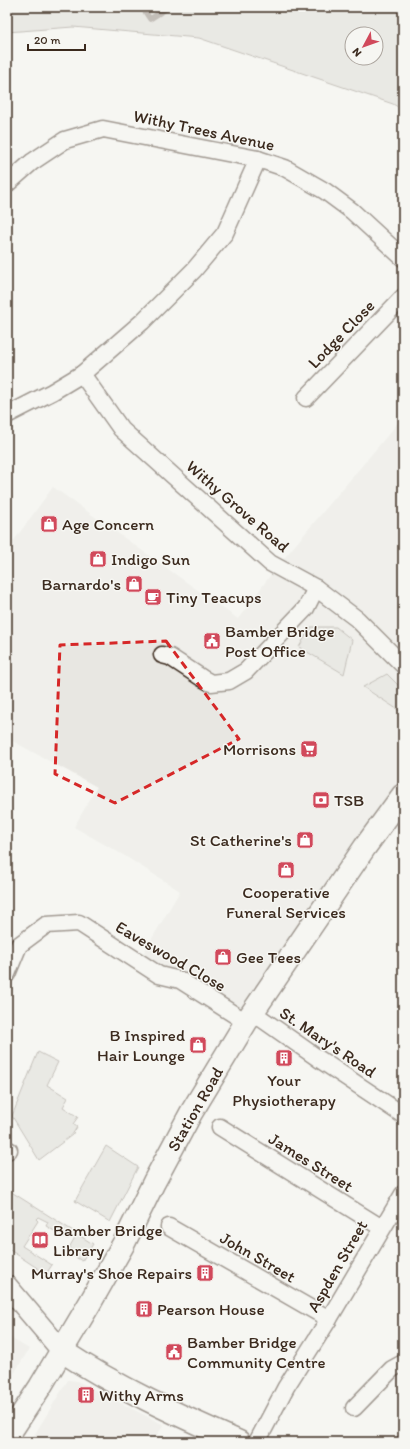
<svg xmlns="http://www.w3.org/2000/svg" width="410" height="1449" viewBox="0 0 410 1449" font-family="Itim,sans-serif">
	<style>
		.built { fill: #e8e7e2 }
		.green { fill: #dad9d3; stroke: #8a8278; fill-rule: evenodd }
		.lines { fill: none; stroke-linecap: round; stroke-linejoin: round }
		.stream { stroke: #857a71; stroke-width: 5.5 }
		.minor-casing { stroke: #3b2a1e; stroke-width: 19 }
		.tertiary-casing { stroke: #3b2a1e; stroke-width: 23 }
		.secondary-casing { stroke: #3b2a1e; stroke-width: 25 }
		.minor { stroke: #f6f6f2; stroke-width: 16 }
		.tertiary { stroke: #f6f6f2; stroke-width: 20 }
		.secondary { stroke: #f6f6f2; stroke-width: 22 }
		.marked { fill: none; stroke: #d62828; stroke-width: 3; stroke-dasharray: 8 5; stroke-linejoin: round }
		.labels { text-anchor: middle; stroke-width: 3; stroke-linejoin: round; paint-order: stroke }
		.street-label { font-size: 17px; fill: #3b2a1e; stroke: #f6f6f2 }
		.poi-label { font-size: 17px; fill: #3b2a1e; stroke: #f6f6f2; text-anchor: start }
	</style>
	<rect width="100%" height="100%" fill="#f6f6f2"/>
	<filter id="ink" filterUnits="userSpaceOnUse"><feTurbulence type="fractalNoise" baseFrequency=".025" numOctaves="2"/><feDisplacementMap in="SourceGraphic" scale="8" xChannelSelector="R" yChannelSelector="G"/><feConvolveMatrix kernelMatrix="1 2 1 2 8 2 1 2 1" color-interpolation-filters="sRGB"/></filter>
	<g filter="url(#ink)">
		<g class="built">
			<polygon points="403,417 403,777 235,1027 137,964 180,891 125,856 74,827 97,787 7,738 7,550 53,487 238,619 275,569"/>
			<polygon points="7,1336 29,1349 7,1385"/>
			<polygon points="68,1380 77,1381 164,1425 152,1442 95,1442 91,1440 90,1442 30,1442"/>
		</g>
		<g class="green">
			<path d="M 7,7 L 403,7 L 403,110 L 393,104 L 199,38 L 73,27 L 7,32 ZM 352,34 L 376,34 L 376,58 L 352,58 Z"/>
			<polygon points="311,627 336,627 352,640 344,674 299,647"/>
			<polygon points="387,674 403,690 403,713 363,687"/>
			<polygon points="38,1052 58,1062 47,1085 68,1098 63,1107 78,1117 73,1124 77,1127 72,1135 39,1160 12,1116"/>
			<polygon points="106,1146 138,1167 110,1222 75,1201"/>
			<polygon points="7,1187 13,1193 73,1231 68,1239 46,1226 48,1222 38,1217 36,1219 38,1221 22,1246 52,1265 46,1274 7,1248"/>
			<polygon points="77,1234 93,1244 82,1261 72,1255 70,1246"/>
		</g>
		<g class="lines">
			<polyline class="stream" points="142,7 150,19 169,7"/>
			<defs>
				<g id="minor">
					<polyline points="7,184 32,162 65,140 103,129 258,159 285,168 325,191 352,211 403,258"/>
					<polyline points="82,374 121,429 270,563 316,588 357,619 403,665"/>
					<polyline points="306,398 403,297"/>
					<polyline points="7,415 52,392 82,374 142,322 194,270 225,233 258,159"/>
					<polyline points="162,655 170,657 202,678 211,683 229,681 246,671 306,608 316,588"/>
					<polyline points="7,974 19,945 46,925 79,923 159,975 180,980 246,1022"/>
					<polyline points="252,1012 319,1059 403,1115"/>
					<polyline points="220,1127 382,1228"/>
					<polyline points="7,1151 9,1150"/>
					<polyline points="169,1227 329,1319"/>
					<polyline points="354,1408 392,1369 403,1363"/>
					<polyline points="257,1442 286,1387 329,1319 403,1194"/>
				</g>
				<polyline id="tertiary" points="7,1286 62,1351"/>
				<g id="secondary">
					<path d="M 62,1351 C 118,1388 178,1415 239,1442"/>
					<polyline points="7,1437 40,1387 90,1303 124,1243 154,1182 191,1113 246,1022 365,847 403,795"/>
				</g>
			</defs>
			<use href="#minor" class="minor-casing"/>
			<use href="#tertiary" class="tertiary-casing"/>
			<use href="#secondary" class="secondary-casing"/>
			<use href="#minor" class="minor"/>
			<use href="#tertiary" class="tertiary"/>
			<use href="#secondary" class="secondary"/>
		</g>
	</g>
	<path d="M0 0H410V1449H0ZM 166,641 L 239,739 L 115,803 L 55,774 L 60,645 Z" fill="#f6f6f2" fill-opacity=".55" fill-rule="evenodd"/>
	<path class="marked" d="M 166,641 L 239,739 L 115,803 L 55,774 L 60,645 Z"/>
	<defs>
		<symbol id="shop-square" viewBox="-11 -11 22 22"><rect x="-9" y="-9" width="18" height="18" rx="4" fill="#d1495b" stroke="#f6f6f2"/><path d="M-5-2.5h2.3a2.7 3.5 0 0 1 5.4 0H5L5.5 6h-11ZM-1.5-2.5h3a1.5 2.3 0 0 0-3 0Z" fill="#fff"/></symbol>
		<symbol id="cafe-square" viewBox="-11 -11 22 22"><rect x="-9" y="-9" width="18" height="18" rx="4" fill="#d1495b" stroke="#f6f6f2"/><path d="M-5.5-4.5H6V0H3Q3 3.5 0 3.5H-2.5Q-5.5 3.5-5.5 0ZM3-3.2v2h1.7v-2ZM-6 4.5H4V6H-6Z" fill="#fff"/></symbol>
		<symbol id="civic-square" viewBox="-11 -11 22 22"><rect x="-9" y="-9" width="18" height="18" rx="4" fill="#d1495b" stroke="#f6f6f2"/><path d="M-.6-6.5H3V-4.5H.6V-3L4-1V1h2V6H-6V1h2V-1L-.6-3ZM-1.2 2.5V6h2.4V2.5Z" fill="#fff"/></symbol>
		<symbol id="supermarket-square" viewBox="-11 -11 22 22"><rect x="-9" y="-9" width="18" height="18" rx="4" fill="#d1495b" stroke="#f6f6f2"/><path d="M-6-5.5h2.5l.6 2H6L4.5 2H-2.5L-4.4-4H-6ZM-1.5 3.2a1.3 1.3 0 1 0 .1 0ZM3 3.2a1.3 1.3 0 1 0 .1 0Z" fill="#fff"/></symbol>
		<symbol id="bank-square" viewBox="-11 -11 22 22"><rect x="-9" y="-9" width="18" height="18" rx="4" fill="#d1495b" stroke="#f6f6f2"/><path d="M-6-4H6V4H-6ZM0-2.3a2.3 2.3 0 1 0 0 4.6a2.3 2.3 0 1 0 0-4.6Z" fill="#fff"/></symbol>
		<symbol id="building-square" viewBox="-11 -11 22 22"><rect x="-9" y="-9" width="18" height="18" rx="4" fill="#d1495b" stroke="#f6f6f2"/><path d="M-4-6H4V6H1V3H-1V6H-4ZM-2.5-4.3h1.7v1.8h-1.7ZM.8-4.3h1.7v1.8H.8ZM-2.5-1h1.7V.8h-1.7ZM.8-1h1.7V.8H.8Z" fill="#fff"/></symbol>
		<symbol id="library-square" viewBox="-11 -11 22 22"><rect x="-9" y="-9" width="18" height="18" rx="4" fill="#d1495b" stroke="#f6f6f2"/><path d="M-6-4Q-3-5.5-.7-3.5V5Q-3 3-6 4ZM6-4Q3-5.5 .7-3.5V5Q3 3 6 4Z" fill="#fff"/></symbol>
	</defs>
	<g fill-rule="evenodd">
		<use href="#shop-square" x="39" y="514" width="20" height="20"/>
		<use href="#shop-square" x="88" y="549" width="20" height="20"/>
		<use href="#shop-square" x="124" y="574" width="20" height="20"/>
		<use href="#cafe-square" x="143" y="587" width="20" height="20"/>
		<use href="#civic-square" x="202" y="631" width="20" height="20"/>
		<use href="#supermarket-square" x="299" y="739" width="20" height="20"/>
		<use href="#bank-square" x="311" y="790" width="20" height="20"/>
		<use href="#shop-square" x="295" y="830" width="20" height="20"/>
		<use href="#shop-square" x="276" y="860" width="20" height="20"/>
		<use href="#shop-square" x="213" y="947" width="20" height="20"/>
		<use href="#shop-square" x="188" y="1035" width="20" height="20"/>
		<use href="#building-square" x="274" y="1048" width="20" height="20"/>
		<use href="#library-square" x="30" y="1230" width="20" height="20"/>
		<use href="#building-square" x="195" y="1263" width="20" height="20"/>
		<use href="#building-square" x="134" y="1299" width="20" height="20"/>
		<use href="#civic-square" x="164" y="1342" width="20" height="20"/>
		<use href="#building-square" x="76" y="1385" width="20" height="20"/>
	</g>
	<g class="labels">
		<g class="street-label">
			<text transform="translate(204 130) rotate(12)" y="6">Withy Trees Avenue</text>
			<text transform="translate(341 334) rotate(-46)" y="6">Lodge Close</text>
			<text transform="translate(238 506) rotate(41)" y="6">Withy Grove Road</text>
			<text transform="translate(171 956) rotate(30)" y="6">Eaveswood Close</text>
			<text transform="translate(328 1042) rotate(34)" y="6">St. Mary's Road</text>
			<text transform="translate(195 1109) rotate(-60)" y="6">Station Road</text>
			<text transform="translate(311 1162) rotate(32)" y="6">James Street</text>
			<text transform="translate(258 1257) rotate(30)" y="6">John Street</text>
			<text transform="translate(337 1266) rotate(-60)" y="6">Aspden Street</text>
		</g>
		<g class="poi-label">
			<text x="62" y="530">Age Concern</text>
			<text x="111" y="565">Indigo Sun</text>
			<text x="121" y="590" text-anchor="end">Barnardo's</text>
			<text x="166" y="603">Tiny Teacups</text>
			<text x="225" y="637">Bamber Bridge<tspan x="225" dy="20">Post Office</tspan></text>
			<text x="296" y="755" text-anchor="end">Morrisons</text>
			<text x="334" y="806">TSB</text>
			<text x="292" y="846" text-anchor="end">St Catherine's</text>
			<text x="286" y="898" text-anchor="middle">Cooperative<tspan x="286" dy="20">Funeral Services</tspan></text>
			<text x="236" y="963">Gee Tees</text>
			<text x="185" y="1041" text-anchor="end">B Inspired<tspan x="185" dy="20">Hair Lounge</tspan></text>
			<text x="284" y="1086" text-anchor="middle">Your<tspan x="284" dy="20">Physiotherapy</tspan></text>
			<text x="53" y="1236">Bamber Bridge<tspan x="53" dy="20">Library</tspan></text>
			<text x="192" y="1279" text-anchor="end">Murray's Shoe Repairs</text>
			<text x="157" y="1315">Pearson House</text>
			<text x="187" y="1348">Bamber Bridge<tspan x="187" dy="20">Community Centre</tspan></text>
			<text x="99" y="1401">Withy Arms</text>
		</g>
	</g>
	<rect width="410" height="1449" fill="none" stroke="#f6f6f2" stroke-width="24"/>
	<rect x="12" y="12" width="386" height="1425" fill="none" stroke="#3b2a1e" stroke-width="1.5" filter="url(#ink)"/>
	<g transform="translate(364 46) rotate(229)"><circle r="19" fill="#f6f6f2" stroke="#aba49d"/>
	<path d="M0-3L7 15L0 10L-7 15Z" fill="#d1495b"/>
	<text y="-6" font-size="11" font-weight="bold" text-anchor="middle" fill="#3b2a1e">N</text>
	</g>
	<path d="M28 44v6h57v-6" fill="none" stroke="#3b2a1e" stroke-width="2"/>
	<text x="34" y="44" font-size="12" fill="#3b2a1e" stroke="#f6f6f2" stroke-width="3" paint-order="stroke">20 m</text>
</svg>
